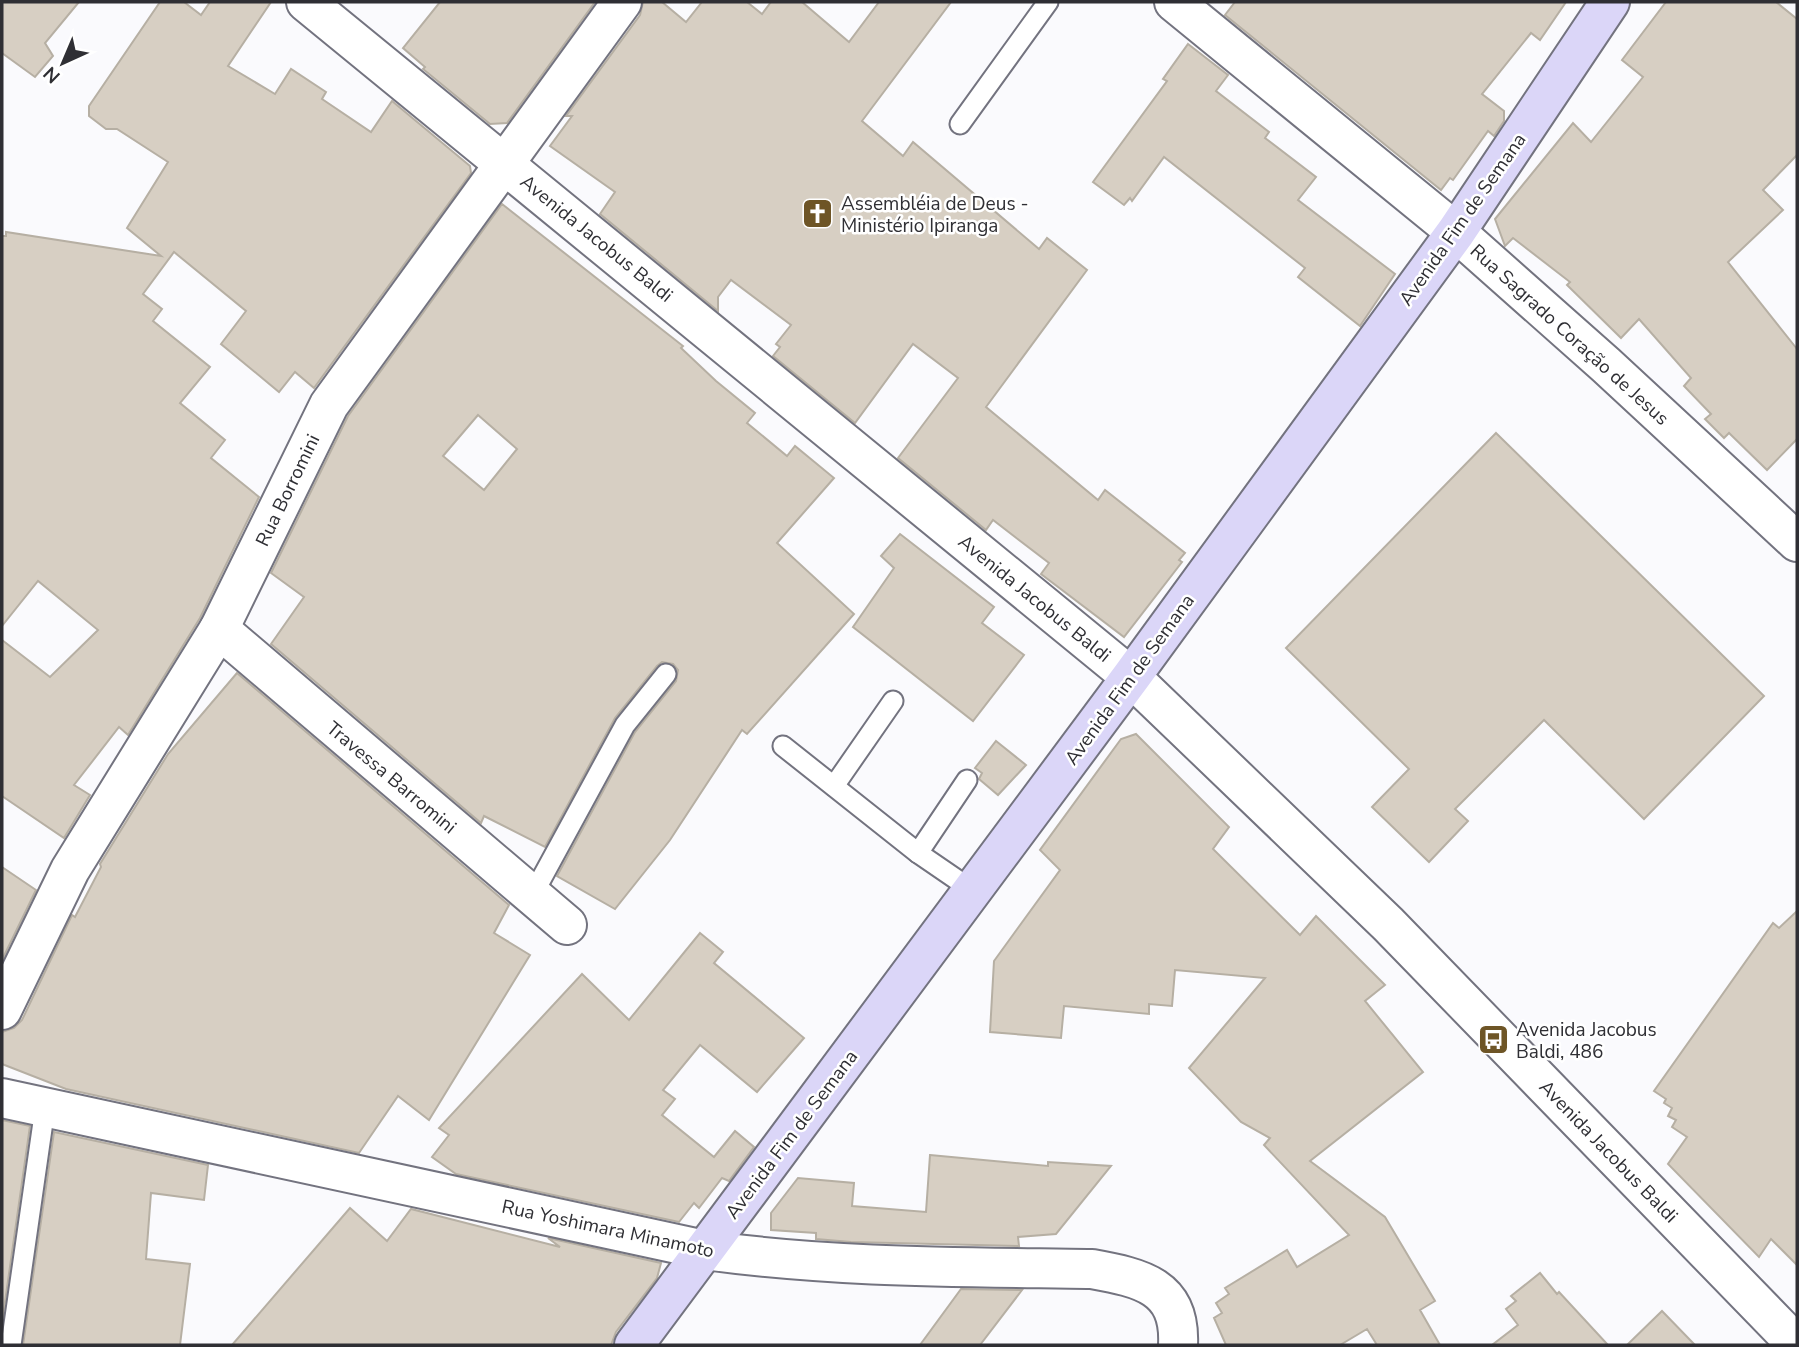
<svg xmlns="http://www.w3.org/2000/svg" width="1799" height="1347" viewBox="0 0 1799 1347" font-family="'Nunito Sans',sans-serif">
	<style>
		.building { fill: #d7cfc3; stroke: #b6afa3; stroke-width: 2; fill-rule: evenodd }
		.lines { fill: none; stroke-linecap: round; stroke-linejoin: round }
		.lane-casing { stroke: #73737f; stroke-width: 23 }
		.street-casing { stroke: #73737f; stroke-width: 42 }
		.secondary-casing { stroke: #73737f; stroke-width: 42 }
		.lane { stroke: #fff; stroke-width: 19 }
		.street { stroke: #fff; stroke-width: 38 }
		.secondary { stroke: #dbd6f8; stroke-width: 38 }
		.labels { text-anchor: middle; stroke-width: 5; stroke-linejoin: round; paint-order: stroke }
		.poi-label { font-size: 19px; fill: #2f2f34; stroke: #fff; text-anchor: start }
		.street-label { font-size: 19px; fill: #2f2f34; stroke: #fff }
	</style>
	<rect width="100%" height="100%" fill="#fafafd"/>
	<g class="building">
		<polygon points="2,2 79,2 45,43 53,56 35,77 2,53"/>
		<polygon points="160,2 184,2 201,15 210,2 271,2 228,66 275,94 291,69 326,92 322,99 371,132 392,101 470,166 471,173 314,388 295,372 279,392 221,344 246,311 174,252 143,294 162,309 153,321 210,367 180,403 225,440 211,458 259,497 200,618 128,735 119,727 74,785 90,795 64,838 2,796 2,640 50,677 98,630 38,581 2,626 2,236 6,236 6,232 161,256 127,228 168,162 117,129 106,129 89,116 89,106"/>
		<polygon points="440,2 595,2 507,123 490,124 423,69 425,67 403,48"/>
		<polygon points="643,2 662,2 686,22 702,2 747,2 762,14 771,2 802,2 849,42 879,2 951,2 862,121 903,156 913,142 1039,249 1047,238 1087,270 986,407 1098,500 1105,490 1185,553 1179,560 1182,562 1124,637 1041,574 1049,563 993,520 986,530 898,458 958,378 913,344 855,423 773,356 780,347 776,344 791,325 731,280 718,297 718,311 600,214 615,192 550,146 572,116 566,116 640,15"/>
		<polygon points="1235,2 1566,2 1540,40 1531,33 1482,94 1504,111 1504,121 1494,136 1488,131 1453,180 1450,178 1441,190 1225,15"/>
		<polygon points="1666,2 1776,2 1797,19 1797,155 1763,190 1783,210 1728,262 1797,349 1797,439 1767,470 1729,433 1724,438 1705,419 1711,414 1684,386 1691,378 1639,319 1621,338 1567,285 1570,282 1513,238 1505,246 1495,219 1573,123 1591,142 1643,77 1622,60"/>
		<polygon points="1188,44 1228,75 1216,91 1269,132 1265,138 1316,177 1298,200 1395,274 1360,326 1298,277 1305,268 1164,157 1132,201 1130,198 1124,205 1093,182 1167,81 1163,79"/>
		<path d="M 502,204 L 683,346 L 681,348 L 716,381 L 755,413 L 747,423 L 787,456 L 795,446 L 834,478 L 777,543 L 854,614 L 747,734 L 742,730 L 670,840 L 615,909 L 557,876 L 635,732 L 676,681 L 678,670 L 673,664 L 662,662 L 657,666 L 615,718 L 545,847 L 484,816 L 481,823 L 271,644 L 304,597 L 271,573 L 348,416 ZM 478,415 L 517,449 L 484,490 L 443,456 Z"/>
		<polygon points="1496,433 1764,696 1644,819 1544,720 1455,809 1468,821 1429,862 1372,807 1409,769 1286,648"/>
		<polygon points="900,534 994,607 982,623 1024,655 973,721 853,627 894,568 881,556"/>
		<polygon points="237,673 509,905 494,933 530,955 429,1120 398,1096 359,1153 66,1089 2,1064 2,1032 14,1028 22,1020 72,915 75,917 101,867 100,864 168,754"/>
		<polygon points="1136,734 1229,827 1213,849 1300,935 1316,916 1385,985 1365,1001 1423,1072 1310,1161 1385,1217 1435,1301 1420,1310 1440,1345 1377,1345 1367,1329 1340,1345 1226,1345 1214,1318 1222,1313 1216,1303 1229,1294 1225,1288 1287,1250 1297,1267 1349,1235 1264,1145 1270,1138 1241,1122 1189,1068 1265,978 1175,970 1172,1006 1149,1004 1149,1014 1064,1006 1061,1038 990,1032 994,961 1060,870 1040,850 1121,739"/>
		<polygon points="996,741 1026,765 998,795 979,779 982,773 975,768"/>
		<polygon points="2,867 36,890 2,960"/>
		<polygon points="1797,911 1797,1265 1771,1239 1759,1257 1668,1164 1687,1137 1672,1127 1676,1120 1668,1116 1672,1108 1664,1103 1666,1099 1654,1091 1773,923 1779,928"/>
		<polygon points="700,933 723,952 714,963 804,1038 757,1092 700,1045 663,1090 675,1099 662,1115 714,1157 735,1131 754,1147 729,1181 722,1178 699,1208 694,1203 679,1222 456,1174 432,1157 449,1135 439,1128 582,974 629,1020"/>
		<polygon points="2,1120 30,1126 2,1323"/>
		<polygon points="54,1132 208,1165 204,1200 151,1193 146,1259 190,1264 180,1345 23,1345"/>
		<polygon points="930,1155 1048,1166 1048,1162 1111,1166 1056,1234 1018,1237 1019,1246 851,1242 816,1239 816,1233 771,1230 771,1213 798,1178 854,1183 852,1206 926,1212"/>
		<polygon points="350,1208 387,1241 411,1209 560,1247 548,1238 661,1263 657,1278 616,1332 611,1345 232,1345"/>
		<polygon points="1540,1273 1557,1294 1559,1292 1608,1345 1492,1345 1518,1325 1506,1309 1516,1301 1511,1296"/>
		<polygon points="961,1289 1022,1290 980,1345 920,1345"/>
		<polygon points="1662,1311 1695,1345 1627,1345"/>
	</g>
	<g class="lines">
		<defs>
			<g id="lane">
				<polyline points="960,124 1048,2"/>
				<polyline points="783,746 918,853 972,890"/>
				<polyline points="834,786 893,701"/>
				<polyline points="918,853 967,780"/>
				<polyline points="532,896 625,725 666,674"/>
				<polyline points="11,1345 45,1108"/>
			</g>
			<g id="street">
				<polyline points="306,2 1131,677 1388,924 1797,1345"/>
				<polyline points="1174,2 1456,232 1606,365 1797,542"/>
				<polyline points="219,629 567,925"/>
				<polyline points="2,1010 70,870 219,629 329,405 622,2"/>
				<path d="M 2,1098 L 705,1250 C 834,1268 963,1267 1092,1269 C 1141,1278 1181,1286 1178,1345"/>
			</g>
			<polyline id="secondary" points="634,1345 1131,677 1456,232 1610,2"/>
		</defs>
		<use href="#lane" class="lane-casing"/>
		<use href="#street" class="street-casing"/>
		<use href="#secondary" class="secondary-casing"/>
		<use href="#lane" class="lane"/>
		<use href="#street" class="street"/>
		<use href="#secondary" class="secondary"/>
	</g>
	<defs>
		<symbol id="church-square" viewBox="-11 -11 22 22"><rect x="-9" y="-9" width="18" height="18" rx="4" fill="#6e5526" stroke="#fff"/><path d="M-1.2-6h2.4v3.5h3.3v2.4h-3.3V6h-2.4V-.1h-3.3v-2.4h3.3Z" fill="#fff"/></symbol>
		<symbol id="bus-square" viewBox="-11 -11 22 22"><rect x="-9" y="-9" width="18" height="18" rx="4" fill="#6e5526" stroke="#fff"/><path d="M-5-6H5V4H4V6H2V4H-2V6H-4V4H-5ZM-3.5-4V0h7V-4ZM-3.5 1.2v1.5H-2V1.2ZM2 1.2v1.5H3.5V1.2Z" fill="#fff"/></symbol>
	</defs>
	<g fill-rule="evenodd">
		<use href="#church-square" x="800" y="196" width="35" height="35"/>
		<use href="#bus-square" x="1476" y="1022" width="35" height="35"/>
	</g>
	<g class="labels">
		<g class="poi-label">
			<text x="841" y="210">Assembléia de Deus -<tspan x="841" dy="22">Ministério Ipiranga</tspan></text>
			<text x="1516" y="1036">Avenida Jacobus<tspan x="1516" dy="22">Baldi, 486</tspan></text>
		</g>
		<g class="street-label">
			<text transform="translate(1462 219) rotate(-55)" y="7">Avenida Fim de Semana</text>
			<text transform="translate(597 238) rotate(39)" y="7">Avenida Jacobus Baldi</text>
			<text transform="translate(1570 334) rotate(42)" y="7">Rua Sagrado Coração de Jesus</text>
			<text transform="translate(287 490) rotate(-64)" y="7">Rua Borromini</text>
			<text transform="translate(1035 598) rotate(39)" y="7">Avenida Jacobus Baldi</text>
			<text transform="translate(1129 679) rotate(-54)" y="7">Avenida Fim de Semana</text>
			<text transform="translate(392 777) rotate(40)" y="7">Travessa Barromini</text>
			<text transform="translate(791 1134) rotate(-53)" y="7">Avenida Fim de Semana</text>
			<text transform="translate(1609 1151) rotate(46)" y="7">Avenida Jacobus Baldi</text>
			<text transform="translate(608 1228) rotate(12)" y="7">Rua Yoshimara Minamoto</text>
		</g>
	</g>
	<rect width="1799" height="1347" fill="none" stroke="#2f2f34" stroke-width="7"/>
	<g transform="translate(63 63) rotate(224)" stroke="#ffffff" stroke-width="5" paint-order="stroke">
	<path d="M0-5L12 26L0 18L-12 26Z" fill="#2f2f34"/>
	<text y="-10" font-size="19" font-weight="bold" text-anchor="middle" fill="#2f2f34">N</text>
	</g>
</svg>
